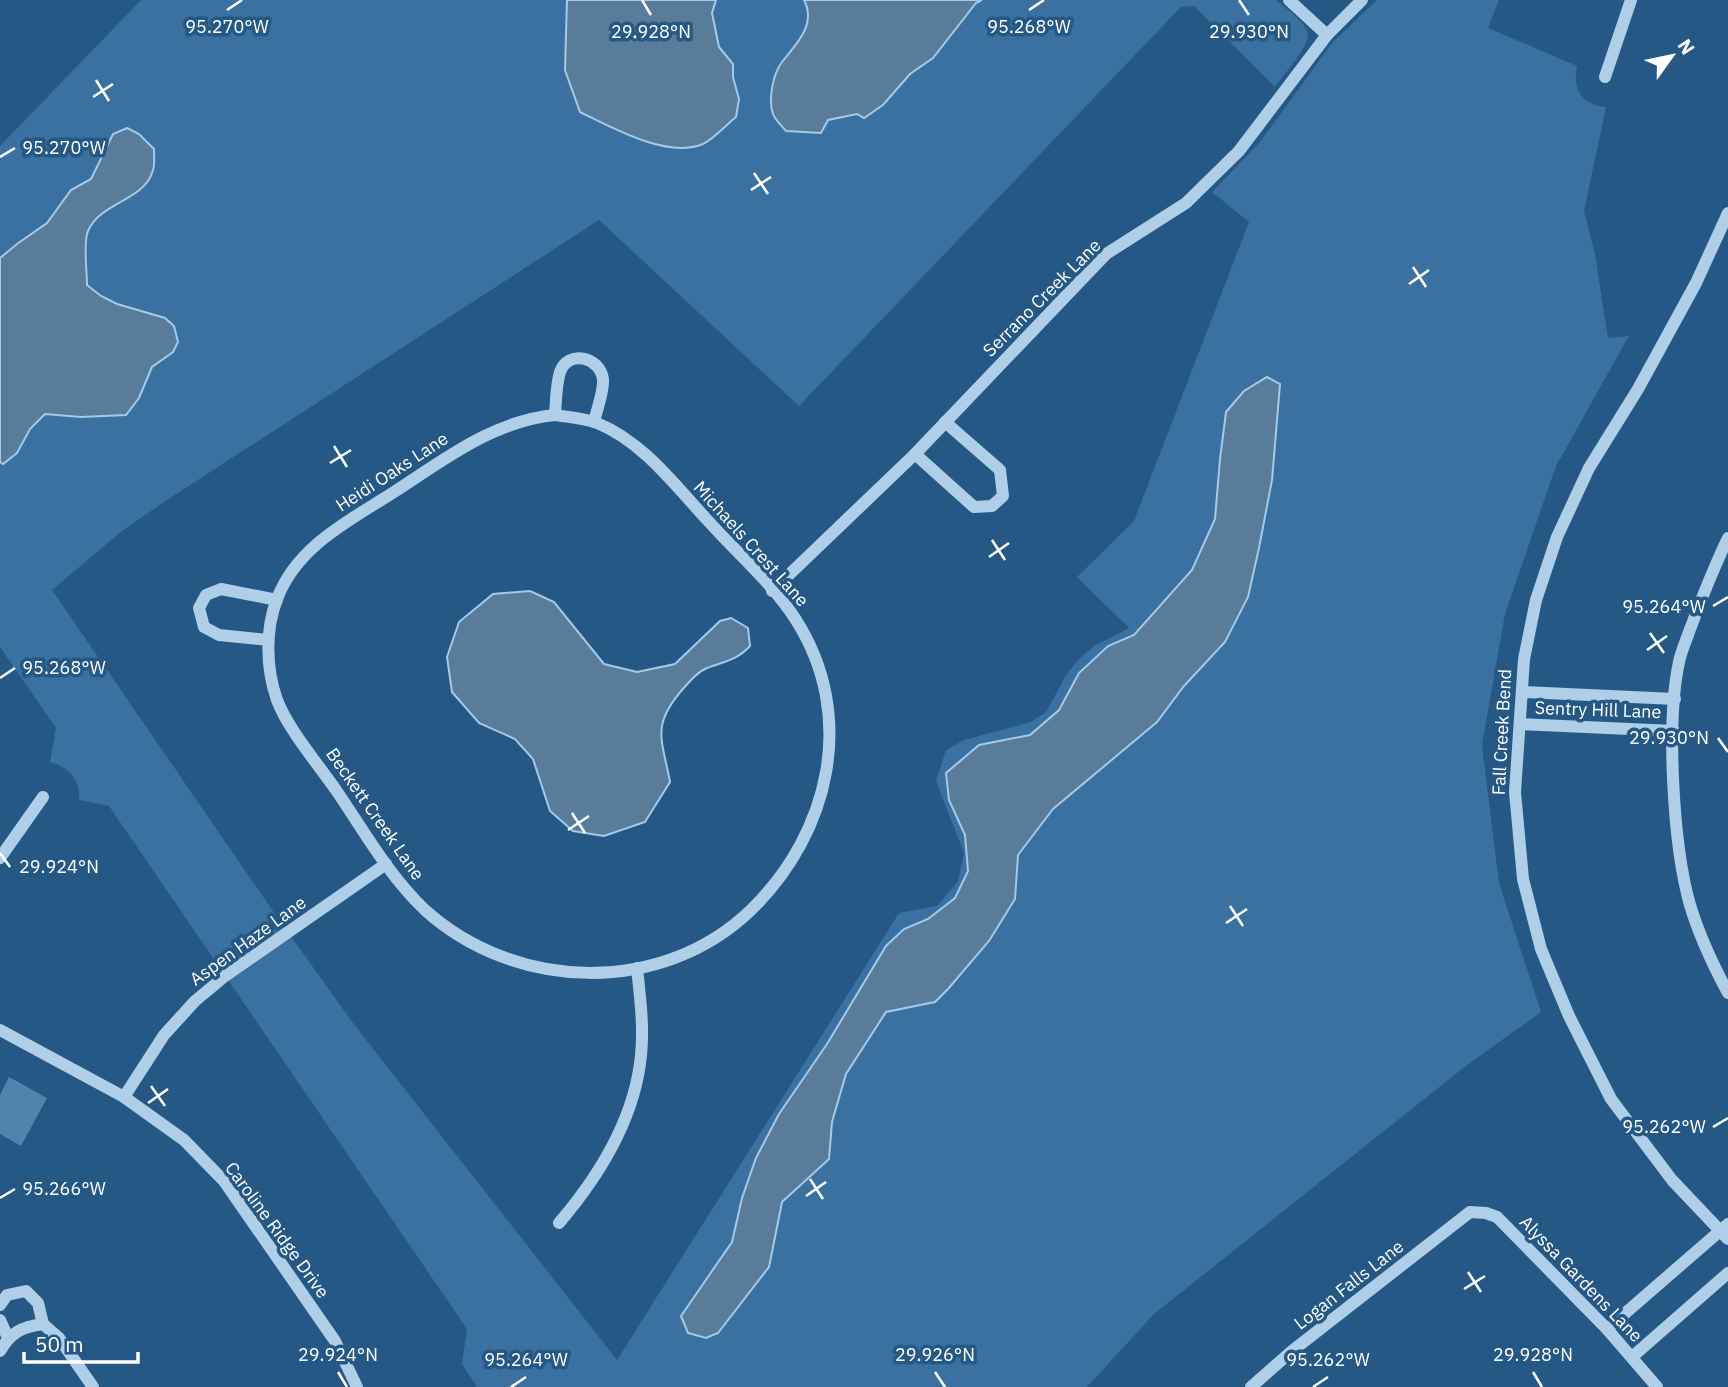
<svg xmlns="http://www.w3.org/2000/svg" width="1728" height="1387" viewBox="0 0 1728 1387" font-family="'IBM Plex Sans',sans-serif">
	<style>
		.green { fill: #3a71a0 }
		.water { fill: #587c9a; stroke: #a3cae8; stroke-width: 2 }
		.building { fill: #5283ad }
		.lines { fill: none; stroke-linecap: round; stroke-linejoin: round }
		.minor { stroke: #afcee8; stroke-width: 12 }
		.ticks { fill: none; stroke: #fff; stroke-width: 2.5 }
		.labels { text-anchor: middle; stroke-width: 7; stroke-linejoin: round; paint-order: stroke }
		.street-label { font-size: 18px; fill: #fff; stroke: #255884 }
		.ticks-label { font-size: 18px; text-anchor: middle; fill: #fff; stroke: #255884; stroke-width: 7; stroke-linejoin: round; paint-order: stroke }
	</style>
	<rect width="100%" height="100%" fill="#255884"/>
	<path class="green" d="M 141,0 L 1276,0 C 1285,8 1305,21 1308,34 C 1310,45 1282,77 1275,87 L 1194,6 L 1181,7 L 799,406 L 599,220 L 164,502 L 122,531 L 52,590 L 275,914 L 353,1023 L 617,1360 L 899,913 L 937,906 L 958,881 L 964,853 L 936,781 L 946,750 L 964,740 L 1031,722 L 1046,712 L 1065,677 L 1077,661 L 1094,646 L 1129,628 L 1077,577 L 1134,521 L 1249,222 L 1212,192 L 1260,142 L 1332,43 L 1377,0 L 1499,0 L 1488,28 L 1577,66 C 1572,89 1582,105 1606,107 L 1584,211 L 1595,254 L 1608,338 L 1629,336 L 1556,466 L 1505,614 L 1482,745 L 1499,883 L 1541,1012 L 1467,1065 L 1154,1314 L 1087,1387 L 477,1387 L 462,1364 L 467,1329 L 109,806 L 79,800 C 80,780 70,767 50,762 L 56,728 L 0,647 L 0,146 Z"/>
	<g class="water">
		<path d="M 567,0 L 716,0 L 712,13 L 719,47 L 733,64 L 733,77 L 739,99 L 736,117 C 726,125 714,139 703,144 C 667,159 611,127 580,112 L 565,70 Z"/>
		<path d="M 804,0 L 982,0 L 976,3 L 933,58 L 910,74 L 883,105 L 864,118 L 857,114 L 828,120 L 821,133 L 786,131 C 782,126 775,120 773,114 C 768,99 773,74 782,62 C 796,44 817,25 804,0 Z"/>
		<path d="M 127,128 L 139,134 L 154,149 C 154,155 155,164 153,170 C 145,201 101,201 88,231 C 83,242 87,271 87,285 L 101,296 L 117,304 L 165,318 L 174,326 L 178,342 L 173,352 L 152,367 L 139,398 L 126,415 L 81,417 L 45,414 L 30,429 L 17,453 L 3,464 L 0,462 L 0,258 L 17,244 L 47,223 L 71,190 L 91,179 L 113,134 Z"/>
		<polygon points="1267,377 1280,384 1272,480 1259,548 1248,597 1225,642 1184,686 1157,722 1053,809 1018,855 1015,899 989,941 948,989 935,1002 886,1012 846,1074 832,1122 829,1159 782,1202 769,1267 718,1333 706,1338 688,1333 681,1316 732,1242 742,1198 756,1158 779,1114 827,1044 886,946 904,929 928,919 955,898 968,871 965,835 949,800 946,773 979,745 1030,735 1059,710 1079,673 1108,646 1134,635 1192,570 1215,519 1220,459 1226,412 1244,391"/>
		<path d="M 530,591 L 554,602 L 604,664 L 637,672 L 675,664 L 720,621 L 731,618 L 748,628 L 750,646 C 736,661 725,661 707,668 C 697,672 689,682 682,690 C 651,726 662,739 670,782 L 645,822 L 604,836 L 573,831 L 550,811 L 533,759 L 515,739 L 479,723 L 452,692 L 447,657 L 459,622 L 493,594 Z"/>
	</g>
	<polygon class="building" points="9,1077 47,1098 21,1146 0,1134 0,1095"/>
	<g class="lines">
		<g class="minor">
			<polyline points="1289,0 1327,35"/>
			<polyline points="1605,77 1631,0"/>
			<polyline points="1728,213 1696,283 1638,389 1589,468 1557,537 1536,600 1524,659 1515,792 1523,879 1541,949 1569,1016 1611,1099 1672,1180 1728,1239"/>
			<path d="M 555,415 C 568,417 584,418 597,423 C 644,442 677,488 711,524 C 739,555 774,585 796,620 C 857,716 830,832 752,909 C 663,996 516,992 425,910 C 390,877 365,833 338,793 C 319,765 289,731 277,700 C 266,669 265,630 277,599 C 297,546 349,521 394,492 C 445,459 493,421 555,415 Z"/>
			<path d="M 555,415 C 556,402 556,385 560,372 C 568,349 600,357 603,379 C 604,391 597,409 594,422"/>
			<polyline points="915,454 974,507 992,506 1003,496 1000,470 945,422"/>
			<path d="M 1728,538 C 1713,569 1701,600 1689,632 C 1686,641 1681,652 1679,662 C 1666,722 1673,845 1690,905 C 1699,935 1713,965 1728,993"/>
			<polyline points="772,591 915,454 1106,254 1186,203 1239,151 1327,35 1362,0"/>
			<polyline points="268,640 219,635 204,627 199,608 206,595 221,589 277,600"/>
			<polyline points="1522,692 1675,699"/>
			<polyline points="1520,724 1674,731"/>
			<polyline points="0,858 43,797"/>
			<polyline points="0,1030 124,1097 184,1140 224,1181 335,1341 357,1387"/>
			<polyline points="124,1097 164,1035 195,1001 225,976 386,864"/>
			<path d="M 559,1223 C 600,1175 635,1119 641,1055 C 644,1026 640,997 637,968"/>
			<polyline points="0,1305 7,1295 26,1291 38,1303 43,1324"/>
			<polyline points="0,1320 8,1338"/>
			<polyline points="1607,1329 1728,1224"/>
			<path d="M 0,1351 C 11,1332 22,1327 43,1324 L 59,1338 L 93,1387"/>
			<polyline points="1632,1357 1728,1273"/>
			<polyline points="1251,1387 1292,1351 1470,1212 1486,1213 1497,1217 1607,1329 1657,1387"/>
		</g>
	</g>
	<path class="ticks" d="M 642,0 L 651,15M 1239,0 L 1249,15M 227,10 L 242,0M 1029,10 L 1044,0M 96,80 L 109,101M 93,97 L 113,84M 0,157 L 15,148M 754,173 L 768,194M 751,190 L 771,177M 1413,267 L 1426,287M 1409,284 L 1429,270M 334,446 L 347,467M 330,463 L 351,450M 992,540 L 1005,560M 989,557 L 1009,543M 1713,606 L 1728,597M 1650,633 L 1664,653M 1647,650 L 1667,636M 0,678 L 15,668M 1718,738 L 1728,752M 572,813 L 585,833M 568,830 L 589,816M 0,853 L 10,867M 1230,906 L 1243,926M 1226,923 L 1247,909M 151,1086 L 165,1106M 148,1103 L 168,1089M 1713,1127 L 1728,1118M 810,1179 L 823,1199M 806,1196 L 826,1182M 0,1198 L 15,1189M 1468,1272 L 1481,1292M 1464,1289 L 1485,1276M 338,1372 L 347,1387M 935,1372 L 945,1387M 1533,1372 L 1542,1387M 511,1387 L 526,1377M 1313,1387 L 1328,1377"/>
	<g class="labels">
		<g class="street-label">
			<text transform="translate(1042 298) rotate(-45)" y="6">Serrano Creek Lane</text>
			<text transform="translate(392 472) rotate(-33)" y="6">Heidi Oaks Lane</text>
			<text transform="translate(751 544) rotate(48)" y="6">Michaels Crest Lane</text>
			<text transform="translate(1598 710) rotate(2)" y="6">Sentry Hill Lane</text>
			<text transform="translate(1502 732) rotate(-87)" y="6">Fall Creek Bend</text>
			<text transform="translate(375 814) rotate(55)" y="6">Beckett Creek Lane</text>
			<text transform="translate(248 941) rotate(-36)" y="6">Aspen Haze Lane</text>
			<text transform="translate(277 1230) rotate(54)" y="6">Caroline Ridge Drive</text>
			<text transform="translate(1581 1279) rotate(46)" y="6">Alyssa Gardens Lane</text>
			<text transform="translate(1349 1285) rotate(-38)" y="6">Logan Falls Lane</text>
		</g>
	</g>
	<g class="ticks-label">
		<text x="227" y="33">95.270°W</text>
		<text x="1029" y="33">95.268°W</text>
		<text x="651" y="38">29.928°N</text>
		<text x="1249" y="38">29.930°N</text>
		<text x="64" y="154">95.270°W</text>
		<text x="1664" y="613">95.264°W</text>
		<text x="64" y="674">95.268°W</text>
		<text x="1669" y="744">29.930°N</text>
		<text x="59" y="873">29.924°N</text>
		<text x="1664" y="1133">95.262°W</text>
		<text x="64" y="1195">95.266°W</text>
		<text x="338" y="1361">29.924°N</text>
		<text x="935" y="1361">29.926°N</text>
		<text x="1533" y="1361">29.928°N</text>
		<text x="526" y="1366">95.264°W</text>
		<text x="1328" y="1366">95.262°W</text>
	</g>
	<g transform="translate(1672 56) rotate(57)" stroke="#255884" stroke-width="5" paint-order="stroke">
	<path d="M0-5L12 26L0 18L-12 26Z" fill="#ffffff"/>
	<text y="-10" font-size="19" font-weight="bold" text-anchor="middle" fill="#ffffff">N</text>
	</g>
	<path d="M24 1352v10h114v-10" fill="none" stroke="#ffffff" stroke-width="3.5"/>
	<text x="35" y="1352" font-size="21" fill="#ffffff" stroke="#255884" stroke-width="5" paint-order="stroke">50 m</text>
</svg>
